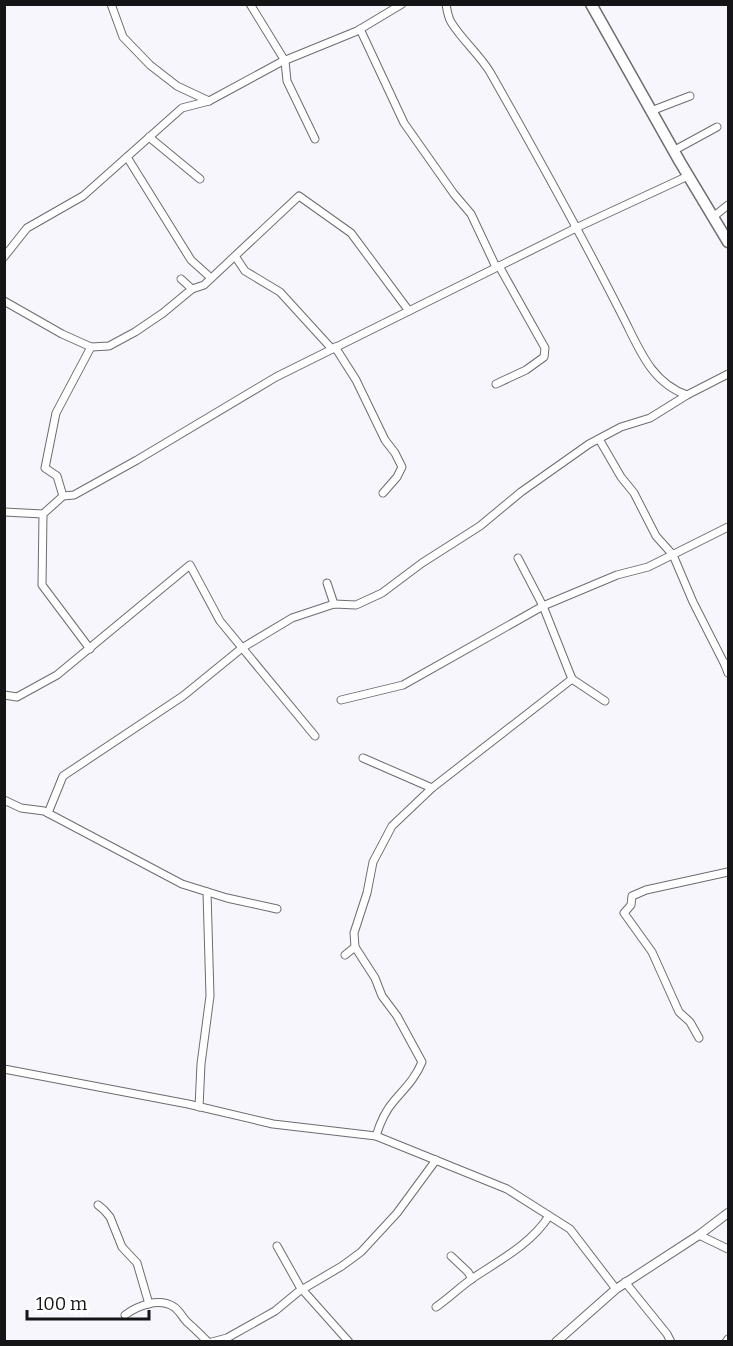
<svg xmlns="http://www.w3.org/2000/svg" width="733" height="1346" viewBox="0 0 733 1346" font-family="Bitter,serif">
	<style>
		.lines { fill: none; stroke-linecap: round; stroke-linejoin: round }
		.minor-casing { stroke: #6d6c71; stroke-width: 9 }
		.tertiary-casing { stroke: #6d6c71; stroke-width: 10 }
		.secondary-casing { stroke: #6d6c71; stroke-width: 13 }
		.minor { stroke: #fff; stroke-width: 7 }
		.tertiary { stroke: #fff; stroke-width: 8 }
		.secondary { stroke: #fff; stroke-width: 10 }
	</style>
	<rect width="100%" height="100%" fill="#f7f6fc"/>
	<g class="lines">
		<defs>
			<g id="minor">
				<polyline points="111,4 123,37 150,65 177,86 209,101"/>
				<polyline points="250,4 285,61 287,81 315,139"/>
				<path d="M 446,4 C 447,10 448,17 451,22 C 462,40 479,54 490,72 C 536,153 581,234 623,317 C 639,348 651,383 687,395"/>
				<polyline points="360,29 404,123 454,194 471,214 496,267"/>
				<polyline points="651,111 690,96"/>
				<polyline points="149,137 200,179"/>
				<polyline points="673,151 717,127"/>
				<polyline points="127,157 191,260 211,278"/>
				<polyline points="713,217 728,205"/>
				<polyline points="235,256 245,271 280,292 332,349"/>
				<polyline points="4,257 27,228 83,196 182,108 209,101 281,62 357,31 402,4"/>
				<polyline points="192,289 204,285 299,196 351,233 409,311"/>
				<polyline points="4,301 62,334 91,347 56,413 45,468 57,476 63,496 74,495 137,460 276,377 578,227 688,176"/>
				<polyline points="91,347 109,346 135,332 163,313 192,289 181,279"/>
				<polyline points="335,347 356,380 385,440 395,453 402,467 397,477 383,493"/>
				<polyline points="496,384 526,370 544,357 545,348 499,266"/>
				<polyline points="599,439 621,477 634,493 656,536 673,555 693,602 725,665 728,663"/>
				<polyline points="63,496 43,514 42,585 90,649"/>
				<polyline points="4,512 43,514"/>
				<polyline points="327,583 334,604"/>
				<polyline points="725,665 728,673"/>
				<polyline points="572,679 605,701"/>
				<polyline points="4,695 17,697 57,675 190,565 220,621 315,736"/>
				<polyline points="341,700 403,685 543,606 617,575 648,567 728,527"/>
				<polyline points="363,758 432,788 572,679 543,606 518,558"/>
				<polyline points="4,800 21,808 44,811 182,884 227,898 277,909"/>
				<polyline points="48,813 63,776 183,696 242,648 292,618 334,604 356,605 382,593 422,563 480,526 521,492 589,444 621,427 650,418 687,395 728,374"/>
				<polyline points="345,955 355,947"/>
				<polyline points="699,1038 690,1022 679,1012 652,952 624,913 631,905 632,896 646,890 728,872"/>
				<polyline points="4,1069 188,1104 273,1124 376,1136 507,1189 570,1229 616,1289"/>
				<polyline points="199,1107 201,1064 210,996 207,892"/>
				<path d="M 376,1136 C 380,1123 385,1111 394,1101 C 405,1088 415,1079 422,1062 L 397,1016 L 382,996 L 375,978 L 355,947 L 354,933 L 367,893 L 373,862 L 392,826 L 432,788"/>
				<polyline points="98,1205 104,1210 110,1217 122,1247 137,1263 149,1304"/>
				<polyline points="699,1235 728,1249"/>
				<polyline points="277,1246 300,1287 349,1342"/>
				<polyline points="451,1256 468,1272 472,1279"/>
				<polyline points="625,1282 667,1334 671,1342"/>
				<path d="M 436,1307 C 449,1298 460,1287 473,1278 C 500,1260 531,1244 549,1216"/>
				<path d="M 125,1315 C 137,1306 159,1297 174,1307 C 180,1311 182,1317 187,1322 C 194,1328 201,1335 208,1342"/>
				<polyline points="212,1342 227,1338 275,1311 298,1292 342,1266 361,1252 397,1213 436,1160"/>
				<polyline points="726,1342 728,1339"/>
			</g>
			<polyline id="tertiary" points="556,1342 616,1289 699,1235 728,1213"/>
			<polyline id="secondary" points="591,4 680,162 728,242"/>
		</defs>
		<use href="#minor" class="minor-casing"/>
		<use href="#tertiary" class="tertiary-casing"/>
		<use href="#secondary" class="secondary-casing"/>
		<use href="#minor" class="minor"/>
		<use href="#tertiary" class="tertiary"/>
		<use href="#secondary" class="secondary"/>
	</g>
	<rect width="733" height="1346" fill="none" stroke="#151517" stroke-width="12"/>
	<path d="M27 1310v9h122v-9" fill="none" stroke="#151517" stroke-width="3"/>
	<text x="36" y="1310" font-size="18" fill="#151517" stroke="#ffffff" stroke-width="4.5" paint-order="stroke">100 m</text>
</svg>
